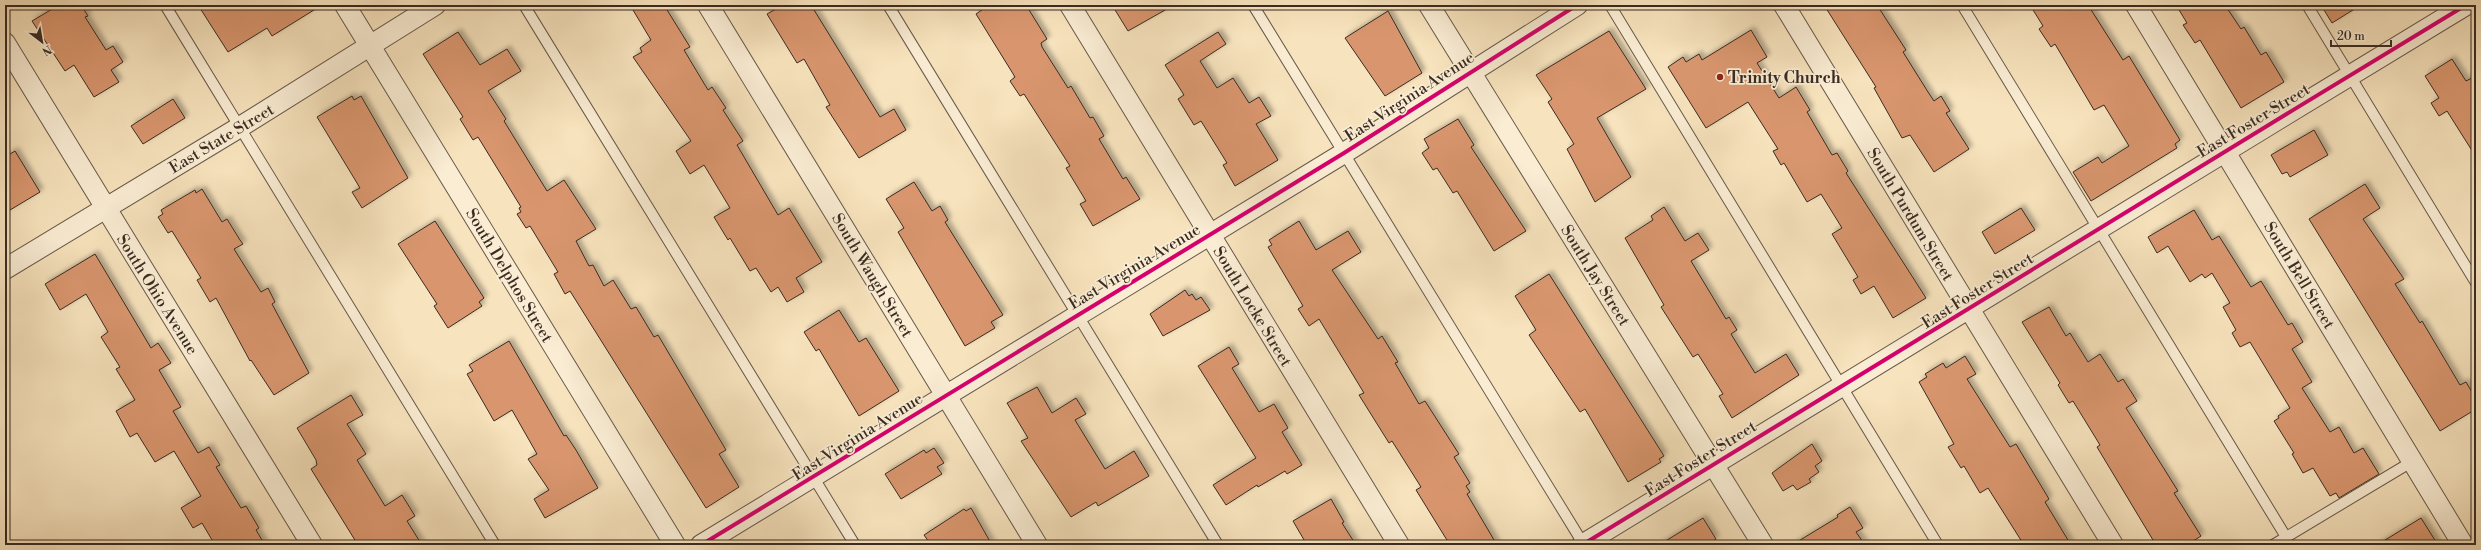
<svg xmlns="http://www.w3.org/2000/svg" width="2481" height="550" viewBox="0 0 2481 550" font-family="'Libre Bodoni',serif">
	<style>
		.building { fill: #d9966e; stroke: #392b22; filter: url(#shadow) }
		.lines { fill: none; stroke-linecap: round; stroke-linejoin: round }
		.service-casing { stroke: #685949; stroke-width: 12 }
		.minor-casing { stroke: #685949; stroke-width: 22 }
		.service { stroke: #faedd4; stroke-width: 10 }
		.minor { stroke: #faedd4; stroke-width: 20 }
		.cycleway-casing { stroke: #faedd4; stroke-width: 6 }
		.cycleway { stroke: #d6006c; stroke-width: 4 }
		.poi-dot { fill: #8f2418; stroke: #faedd4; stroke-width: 1.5 }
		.labels { text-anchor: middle; stroke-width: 3.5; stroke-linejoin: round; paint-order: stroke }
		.poi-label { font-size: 16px; font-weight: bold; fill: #392b22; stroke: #faedd4; text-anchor: start }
		.street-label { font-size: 16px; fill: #392b22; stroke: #faedd4 }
	</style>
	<defs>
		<filter id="shadow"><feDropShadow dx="3.5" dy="-3.5" stdDeviation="2" flood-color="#0004"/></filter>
	</defs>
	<rect width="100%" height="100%" fill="#f7e3bd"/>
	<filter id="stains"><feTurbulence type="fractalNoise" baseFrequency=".005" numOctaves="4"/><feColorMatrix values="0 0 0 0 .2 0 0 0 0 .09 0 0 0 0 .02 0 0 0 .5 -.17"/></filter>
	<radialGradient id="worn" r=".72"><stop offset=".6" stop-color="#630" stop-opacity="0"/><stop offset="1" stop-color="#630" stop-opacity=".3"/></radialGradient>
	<g class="building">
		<polygon points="59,5 81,5 88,16 85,17 106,50 113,46 123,62 111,70 119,82 94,97 74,65 65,71 32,21"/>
		<polygon points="198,5 322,5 272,36 267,28 228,52"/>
		<polygon points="630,5 664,5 690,47 684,50 708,90 712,87 726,108 723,110 743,141 737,145 778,215 789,208 822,262 796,278 804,292 787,302 778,287 771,292 756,268 750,271 730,238 728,240 714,217 730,208 704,165 690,174 676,151 691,141 633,57 642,52 640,48 651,40"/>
		<polygon points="783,5 811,5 880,117 894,109 906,130 859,158 826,107 830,105 804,59 797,63 767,14"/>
		<polygon points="989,5 1026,5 1047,39 1041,43 1042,47 1068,88 1071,86 1090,118 1093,117 1104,136 1099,139 1123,179 1126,177 1140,199 1093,226 1080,204 1086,201 1066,168 1070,166 1024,94 1020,96 1010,81 1015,77 976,14"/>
		<polygon points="1112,5 1174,5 1128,31"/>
		<polygon points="1824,5 1877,5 1906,50 1903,52 1928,92 1934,101 1941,96 1950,111 1946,113 1969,149 1934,172 1910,135 1902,138 1874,88 1876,87"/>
		<polygon points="2030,5 2068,5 2071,10 2078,5 2088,5 2123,60 2129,56 2180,140 2175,144 2177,148 2091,201 2073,172 2098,157 2102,163 2129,146 2104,105 2094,110 2055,44 2051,47 2039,29 2043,26"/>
		<polygon points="2176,5 2225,5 2241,29 2244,27 2261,55 2266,52 2284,82 2241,108 2200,40 2195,43 2183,25 2187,23"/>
		<polygon points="2321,5 2361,5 2332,23"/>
		<polygon points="1388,11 1422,73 1385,96 1345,38"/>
		<polygon points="1751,30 1767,57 1757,63 1779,98 1796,87 1810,110 1807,112 1832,155 1837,153 1848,171 1846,173 1926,298 1893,318 1874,286 1861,294 1853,280 1858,277 1832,234 1842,228 1821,194 1807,202 1784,163 1781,165 1773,151 1778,149 1748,102 1706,128 1668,67 1683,57 1686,62 1699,54 1702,60"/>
		<polygon points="1609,31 1646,89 1597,118 1631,177 1595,202 1567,149 1574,144 1548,102 1552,99 1536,75"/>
		<polygon points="458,32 480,65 507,49 521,71 488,91 506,119 504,121 547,191 564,180 596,229 576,241 589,266 593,265 604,286 613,280 631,309 636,307 654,337 658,335 726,450 719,454 739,487 706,508 570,291 565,294 554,274 558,272 530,226 526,228 517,214 521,212 519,208 521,207 478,137 473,140 460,119 463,117 423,54"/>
		<polygon points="1218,32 1226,44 1200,61 1217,88 1233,78 1249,103 1259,97 1271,116 1256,124 1278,160 1235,186 1223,165 1227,163 1201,121 1194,125 1178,99 1184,95 1165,65"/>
		<polygon points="2452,59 2466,81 2476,76 2476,157 2447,111 2439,116 2431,103 2439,98 2425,76"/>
		<polygon points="352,96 354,100 361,96 408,178 362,208 352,192 360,188 317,117"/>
		<polygon points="173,99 185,118 143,144 131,126"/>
		<polygon points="1458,119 1474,145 1471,147 1526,231 1494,251 1457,191 1453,193 1437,168 1433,170 1422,153 1429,148 1424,139"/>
		<polygon points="2314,130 2328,155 2290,177 2287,172 2282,174 2271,155"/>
		<polygon points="15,151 40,192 5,213 5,157"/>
		<polygon points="914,182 932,211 940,206 948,220 945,222 1003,315 991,322 995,328 965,346 898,232 904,228 886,199"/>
		<polygon points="2365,184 2380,208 2363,219 2404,279 2395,284 2420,323 2422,321 2460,385 2466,382 2476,399 2476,409 2440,431 2309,219"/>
		<polygon points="202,189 222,222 227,219 240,240 243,244 234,249 261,292 268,288 275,302 272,304 309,373 274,395 251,360 250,361 216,298 210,302 197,280 201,278 172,231 168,233 158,217 163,214 161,210 195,190 196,193"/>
		<polygon points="1664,207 1685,241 1698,233 1709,250 1691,261 1726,319 1729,317 1737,330 1731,334 1755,373 1786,354 1799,375 1732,418 1719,396 1723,394 1698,354 1693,357 1661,307 1664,305 1625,238 1653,220 1651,216"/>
		<polygon points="2021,208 2035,230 1995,254 1982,232"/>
		<polygon points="2194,210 2212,240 2219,236 2251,287 2261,281 2288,325 2292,323 2303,342 2292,349 2312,382 2302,388 2330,432 2339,427 2354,453 2363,448 2379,474 2339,498 2336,493 2330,496 2313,468 2303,473 2292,454 2294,453 2274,421 2279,418 2278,416 2290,408 2250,342 2240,347 2232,333 2236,330 2223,307 2230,303 2212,273 2205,278 2202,274 2190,282 2168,246 2157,253 2148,237"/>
		<polygon points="435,221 484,298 479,302 482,306 448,328 434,306 437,304 398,244"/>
		<polygon points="1299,221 1316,250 1348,231 1361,252 1332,270 1378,339 1382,336 1398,362 1395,363 1419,404 1425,401 1459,454 1454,457 1470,483 1466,486 1470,492 1467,494 1497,545 1450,545 1416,490 1421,487 1392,441 1389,443 1359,395 1364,393 1319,319 1309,326 1298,309 1303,306 1268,247 1272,245 1269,240"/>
		<polygon points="95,254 151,348 158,343 171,363 159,370 181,407 173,411 198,453 209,447 220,465 216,467 241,508 246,506 259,528 256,530 265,545 215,545 202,523 193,528 181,508 201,496 174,451 155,462 137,433 130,437 116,411 135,400 116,369 120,367 101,337 108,332 86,294 60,310 45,284"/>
		<polygon points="1549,274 1664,456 1659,459 1661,462 1628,482 1585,409 1580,412 1529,335 1536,330 1515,296"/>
		<polygon points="1185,290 1189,296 1192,294 1196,300 1201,297 1210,310 1163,336 1150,314"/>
		<polygon points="2049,307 2066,336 2070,333 2088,362 2100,354 2118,382 2123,379 2137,401 2126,408 2178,491 2174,493 2201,536 2187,545 2156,545 2097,447 2100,445 2073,401 2069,403 2058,385 2060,383 2022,322"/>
		<polygon points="839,310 859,342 866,338 899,391 859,416 819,349 816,351 804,332"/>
		<polygon points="509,341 564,436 566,435 576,450 598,488 545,518 534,499 549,490 528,459 537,454 512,410 494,421 467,374 473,371 469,365"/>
		<polygon points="1229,347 1239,364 1232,368 1259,412 1274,404 1288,428 1282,432 1302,465 1287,474 1285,471 1258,487 1257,485 1226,505 1213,485 1256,458 1198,366"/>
		<polygon points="1965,356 1976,374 1967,379 2010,447 2016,444 2049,499 2045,502 2071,545 2024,545 1988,488 1980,493 1964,466 1961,468 1948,447 1954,444 1919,382 1927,377 1925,374 1943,363 1946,368"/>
		<polygon points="1037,387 1052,413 1076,398 1086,414 1075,420 1105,469 1134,451 1149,476 1098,506 1096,502 1071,517 1021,441 1028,438 1007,403"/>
		<polygon points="351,395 363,415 347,424 366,454 357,460 385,506 402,495 415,516 407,521 422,545 358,545 311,469 317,465 316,460 297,428"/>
		<polygon points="1812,444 1822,461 1815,466 1819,472 1809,479 1811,482 1797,490 1793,485 1783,491 1772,473"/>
		<polygon points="934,448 944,463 937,467 942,474 901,499 885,474 924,450 926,453"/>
		<polygon points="1331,499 1344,522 1342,523 1356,545 1307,545 1293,521"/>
		<polygon points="1850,507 1863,528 1856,532 1865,545 1792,545 1838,517 1837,515"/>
		<polygon points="971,508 992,545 931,545 924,535 964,509 966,511"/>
		<polygon points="1703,518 1716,539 1706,545 1659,545"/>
		<polygon points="2421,518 2438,545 2377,545"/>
	</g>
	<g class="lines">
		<defs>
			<g id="service">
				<polyline points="165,5 495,545"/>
				<polyline points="524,5 855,545"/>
				<polyline points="888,5 1218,545"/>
				<polyline points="1253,5 1584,545"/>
				<polyline points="1610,5 1938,545"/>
				<polyline points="1962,5 2286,537"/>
				<polyline points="2307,5 2476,283"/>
				<polyline points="2273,545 2413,461"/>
			</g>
			<g id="minor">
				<polyline points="345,5 675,545"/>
				<polyline points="708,5 1037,545"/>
				<polyline points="1070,5 1399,545"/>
				<polyline points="1429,5 1763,545"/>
				<polyline points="1784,5 2113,545"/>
				<polyline points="2136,5 2463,545"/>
				<polyline points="5,43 312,545"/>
				<polyline points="5,269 240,127 435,5"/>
				<polyline points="701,545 1344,153 1577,5"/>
				<path d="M 1582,545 C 1877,364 2171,184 2466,5"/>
			</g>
		</defs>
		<use href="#service" class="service-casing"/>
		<use href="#minor" class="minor-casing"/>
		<use href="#service" class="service"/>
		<use href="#minor" class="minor"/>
		<defs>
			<g id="cycleway">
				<polyline points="701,545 1344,153 1577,5"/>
				<path d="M 1582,545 C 1877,364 2171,184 2466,5"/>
			</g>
		</defs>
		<use href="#cycleway" class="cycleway-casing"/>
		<use href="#cycleway" class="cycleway"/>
	</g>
	<circle class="poi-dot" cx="1720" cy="77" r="4"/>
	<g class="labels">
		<g class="poi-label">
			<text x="1728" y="83">Trinity Church</text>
		</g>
		<g class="street-label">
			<text transform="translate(1409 96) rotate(-33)" y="6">East Virginia Avenue</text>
			<text transform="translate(2253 120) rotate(-31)" y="6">East Foster Street</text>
			<text transform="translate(221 138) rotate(-31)" y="6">East State Street</text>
			<text transform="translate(1911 214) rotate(59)" y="6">South Purdum Street</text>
			<text transform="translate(1134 266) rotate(-31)" y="6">East Virginia Avenue</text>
			<text transform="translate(510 275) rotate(59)" y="6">South Delphos Street</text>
			<text transform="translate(873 275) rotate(59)" y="6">South Waugh Street</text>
			<text transform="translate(1596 275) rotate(58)" y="6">South Jay Street</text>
			<text transform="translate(2300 275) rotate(59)" y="6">South Bell Street</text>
			<text transform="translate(1977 290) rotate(-32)" y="6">East Foster Street</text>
			<text transform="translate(158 294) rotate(58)" y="6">South Ohio Avenue</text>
			<text transform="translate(1253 306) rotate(59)" y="6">South Locke Street</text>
			<text transform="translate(857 436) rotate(-32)" y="6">East Virginia Avenue</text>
			<text transform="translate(1700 458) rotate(-32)" y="6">East Foster Street</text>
		</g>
	</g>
	<rect width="2481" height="550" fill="none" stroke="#f7e3bd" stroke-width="20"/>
	<rect x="6" y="6" width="2469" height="538" fill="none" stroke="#392b22" stroke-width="2"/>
	<rect x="10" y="10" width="2461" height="530" fill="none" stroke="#392b22"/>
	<g transform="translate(42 42) rotate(149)" stroke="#faedd4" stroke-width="3" paint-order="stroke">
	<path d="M0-3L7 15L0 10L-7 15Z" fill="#392b22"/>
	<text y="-6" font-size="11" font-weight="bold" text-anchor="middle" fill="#392b22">N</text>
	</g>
	<path d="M2331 40v6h60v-6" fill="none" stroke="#392b22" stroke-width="2"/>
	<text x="2337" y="40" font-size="12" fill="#392b22" stroke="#faedd4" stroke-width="3" paint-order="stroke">20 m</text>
	<rect width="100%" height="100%" filter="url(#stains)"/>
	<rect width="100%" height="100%" fill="url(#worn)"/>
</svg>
